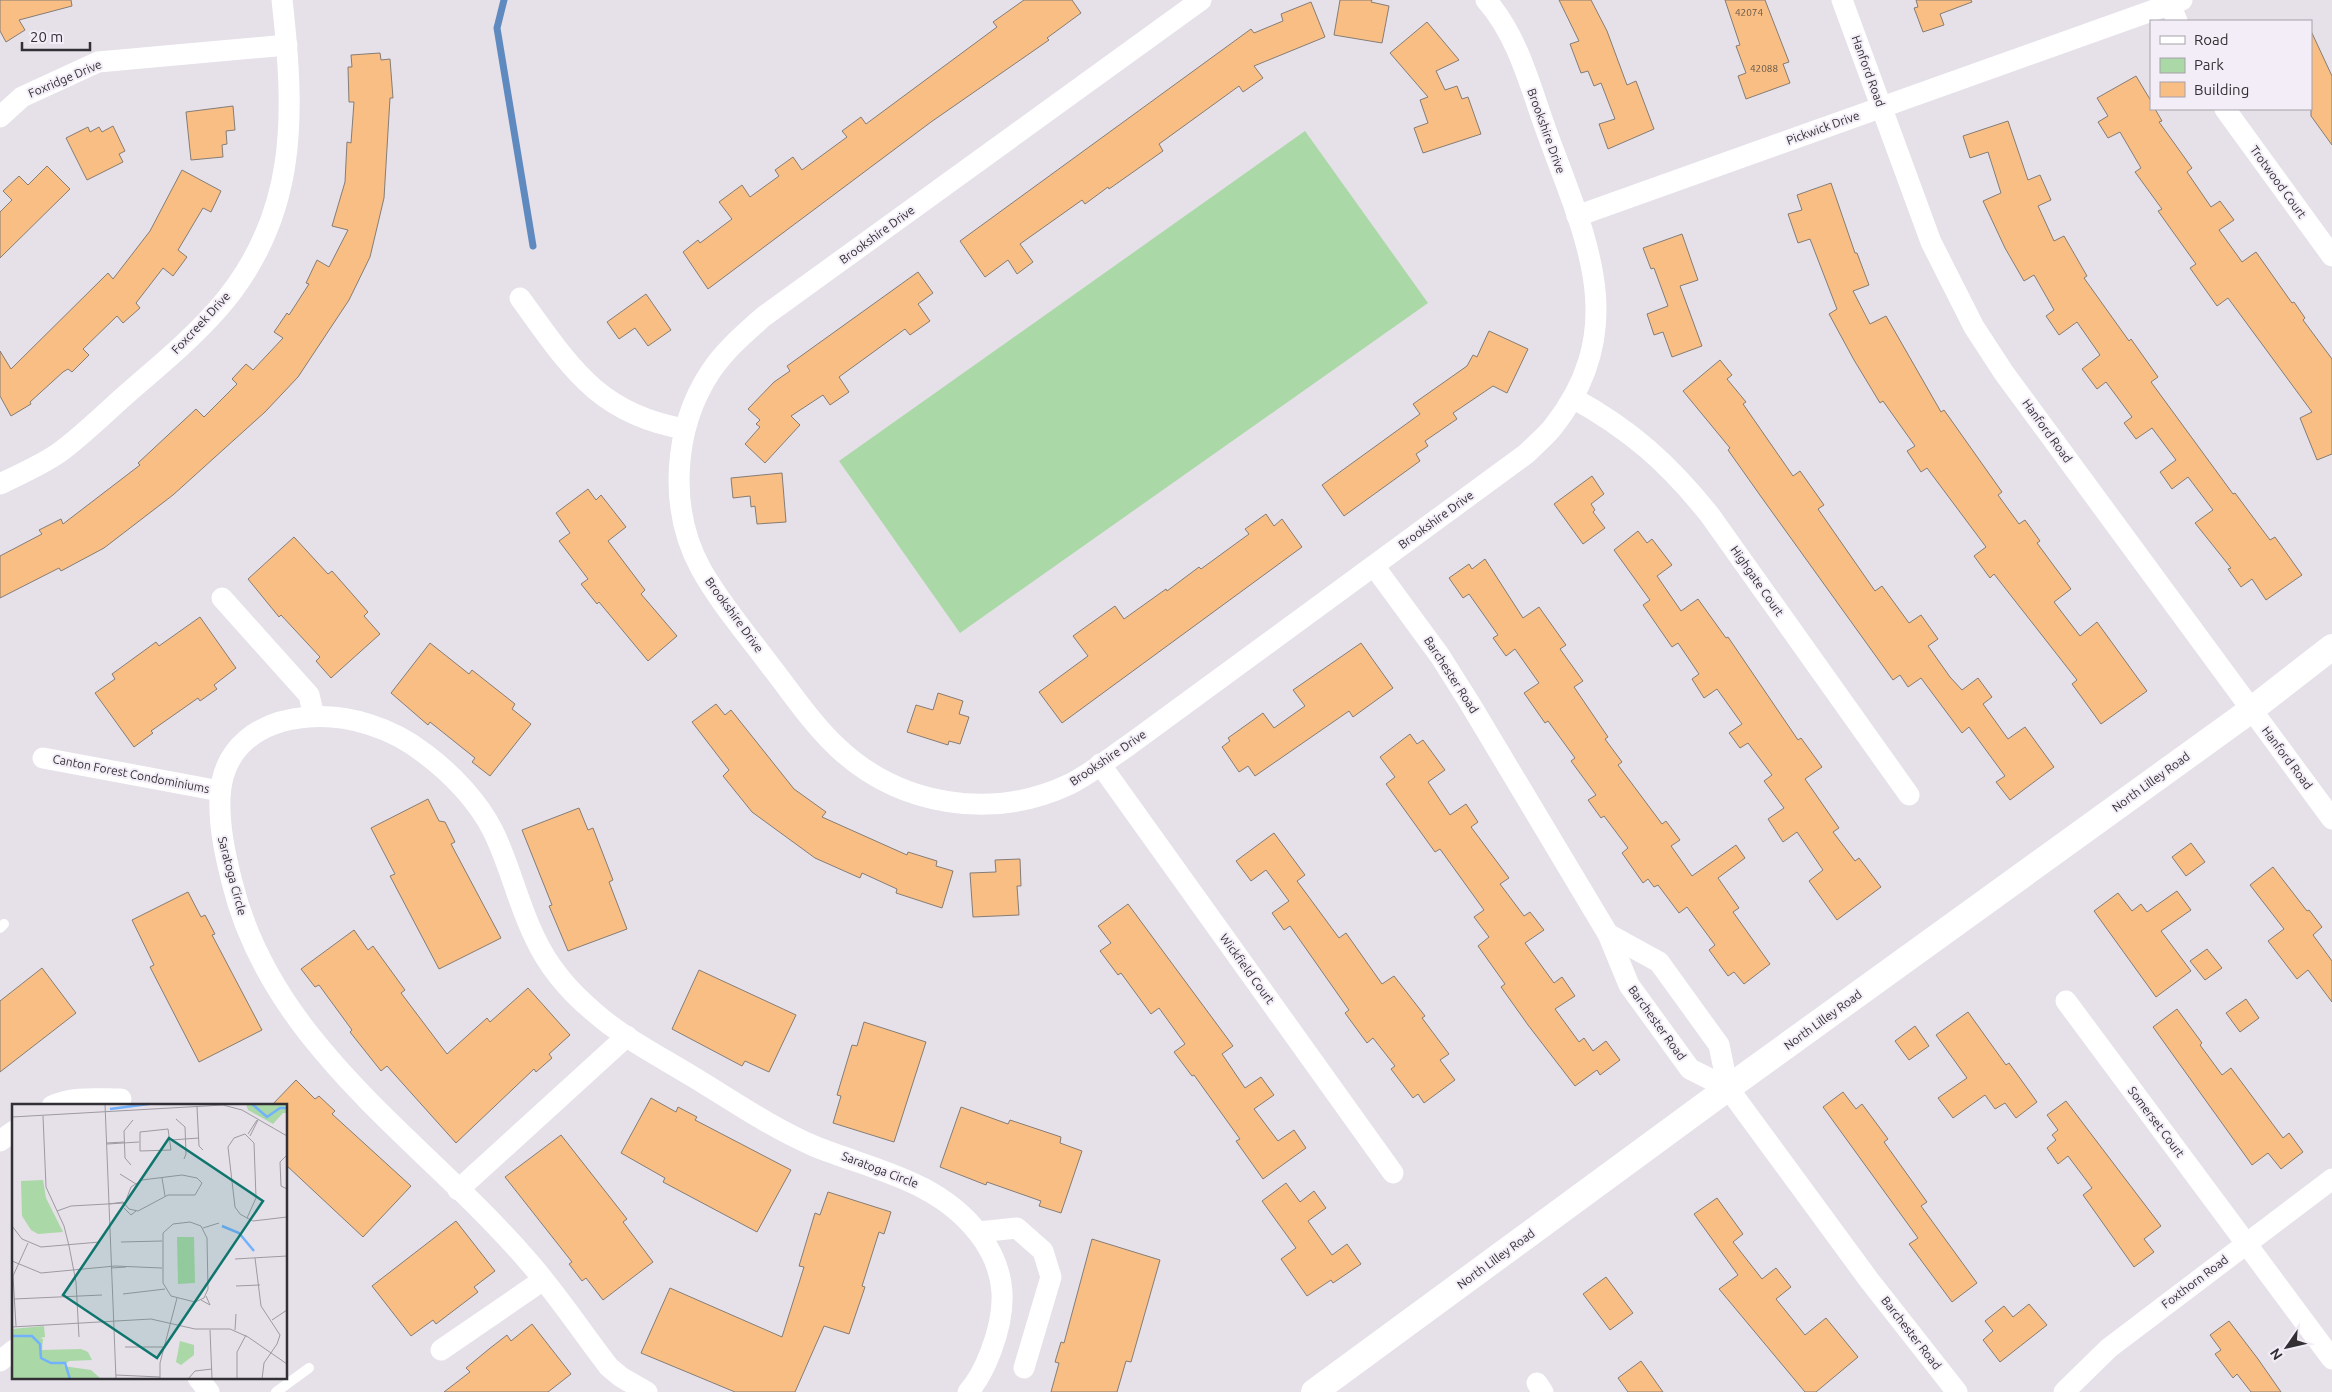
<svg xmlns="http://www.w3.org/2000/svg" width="2332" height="1392" viewBox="0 0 2332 1392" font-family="Ubuntu,sans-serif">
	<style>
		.green { fill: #aad8a6 }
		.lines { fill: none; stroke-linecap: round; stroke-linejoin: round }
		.stream { stroke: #5f8ac0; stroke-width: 7 }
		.building { fill: #f9be83; stroke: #857d76 }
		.service { stroke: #fff; stroke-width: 10 }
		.minor { stroke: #fff; stroke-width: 21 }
		.tertiary { stroke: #fff; stroke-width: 26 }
		.labels { text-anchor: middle; stroke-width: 4; stroke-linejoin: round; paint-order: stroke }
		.number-label { font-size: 10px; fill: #645448 }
		.street-label { font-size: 12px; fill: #323034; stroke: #f3edf7 }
		.inset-river { fill: none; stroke: #72b1fc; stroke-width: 2.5 }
		.inset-road { fill: none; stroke: #9e9aa1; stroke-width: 1 }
		.view { fill: #0f766e; fill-opacity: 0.15; stroke: #0f766e; stroke-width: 2.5 }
		.inset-edge { fill: none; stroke: #323034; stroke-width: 2.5 }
	</style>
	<rect width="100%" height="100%" fill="#e6e0e9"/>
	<polygon class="green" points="1305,131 1428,303 960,633 839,461"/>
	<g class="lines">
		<polyline class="stream" points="504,0 497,28 533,246"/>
	</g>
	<g class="building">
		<polygon points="0,0 71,0 72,6 19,20 25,30 6,42 0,31"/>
		<polygon points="1024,0 1072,0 1081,13 1047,38 1049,40 931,122 708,289 683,252 698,240 700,243 732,219 719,202 742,185 750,197 779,176 775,170 793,157 802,170 847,137 842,131 861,117 866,124 997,27 993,22"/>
		<polygon points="1340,0 1372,0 1371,2 1389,6 1382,43 1334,35"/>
		<polygon points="1559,0 1591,0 1607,31 1627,85 1636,81 1654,129 1608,149 1599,124 1615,119 1601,83 1594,86 1588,71 1581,73 1570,44 1579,41"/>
		<polygon points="1725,0 1765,0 1789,62 1783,64 1790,83 1746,99 1738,76 1746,73 1736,46 1740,45"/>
		<polygon points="1916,0 1971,0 1972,2 1940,14 1944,25 1923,32 1914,8 1918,7"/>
		<polygon points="1311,2 1325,37 1254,66 1263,78 1243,92 1239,86 1159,144 1163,151 1109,189 1108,187 1085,204 1082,200 1020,244 1033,262 1017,274 1008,260 985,277 960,241 1251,29 1254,33 1283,21 1281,14"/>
		<polygon points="1427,22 1459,60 1436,71 1445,90 1457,86 1462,99 1468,97 1481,134 1423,153 1414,128 1428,123 1420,100 1428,97 1390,53"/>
		<polygon points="2311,31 2332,76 2332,145 2311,116"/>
		<polygon points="380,53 381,60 390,59 393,98 390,98 384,198 370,257 349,300 298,377 265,412 173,495 104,548 61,571 59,568 0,598 0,556 42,534 39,530 61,519 63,524 140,465 138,463 196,409 204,417 237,384 232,379 246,364 253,370 283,338 274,332 287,313 289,315 309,284 306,283 317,260 329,267 348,230 332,226 345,182 347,142 351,143 354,102 349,102 348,67 352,67 351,55"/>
		<polygon points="2136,76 2151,101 2151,109 2155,109 2162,121 2159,122 2192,168 2187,172 2211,207 2220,201 2234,220 2219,230 2242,262 2256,252 2292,303 2294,302 2305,318 2303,320 2332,359 2332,454 2317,460 2300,418 2312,412 2228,298 2217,306 2190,268 2196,264 2158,211 2162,209 2135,172 2141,168 2120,132 2108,138 2098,122 2108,116 2097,98"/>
		<polygon points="233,106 235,130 226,131 227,144 222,145 223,157 191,160 186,112"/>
		<polygon points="2008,121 2028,180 2040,175 2051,200 2038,206 2054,241 2064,236 2087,276 2084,278 2129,341 2131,339 2158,377 2151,382 2233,494 2235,493 2270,540 2275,537 2302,575 2266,600 2252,579 2241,587 2228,569 2231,568 2195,523 2213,510 2188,477 2172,489 2160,472 2176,460 2152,428 2136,439 2124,423 2132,417 2106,382 2097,389 2082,369 2100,355 2077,322 2059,335 2046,316 2054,310 2034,275 2024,281 2005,248 1983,201 2001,193 1988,152 1970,158 1963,136"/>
		<polygon points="113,126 125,151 119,154 123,162 87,180 66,138 88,127 90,132 99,127 102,132"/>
		<polygon points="47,166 70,189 0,258 0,212 12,200 3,191 19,176 28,185"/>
		<polygon points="182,170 221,191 211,212 203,208 178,250 187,257 173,276 163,268 136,303 140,308 123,323 117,316 83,349 89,355 72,372 68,369 63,372 30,402 31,404 11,416 0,396 0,351 11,369 108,273 113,279 150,231"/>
		<polygon points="1831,183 1855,253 1857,253 1869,285 1853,291 1870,324 1886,316 1941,412 1944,410 2002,492 1998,495 2019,524 2025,520 2040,541 2037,543 2071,589 2054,602 2080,636 2097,622 2147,691 2101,724 2072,684 2077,680 1994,574 1990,578 1974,556 1986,547 1927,468 1921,472 1907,451 1915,446 1883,401 1880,403 1854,360 1829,314 1837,309 1810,239 1798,243 1788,214 1802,210 1797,195"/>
		<polygon points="1682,234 1698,280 1680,286 1702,346 1672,357 1663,332 1654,335 1647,314 1668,306 1654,268 1651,269 1643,248"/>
		<polygon points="918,272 933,293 918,304 930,321 910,335 905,329 839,377 849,392 830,405 823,395 791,416 800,425 765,463 745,444 760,427 756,424 760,420 748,409 774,382 790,371 787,366"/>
		<polygon points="646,294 671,330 648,346 635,328 619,339 607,322"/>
		<polygon points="1489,331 1528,349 1507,393 1493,386 1453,413 1457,419 1425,441 1428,446 1416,454 1420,461 1344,516 1322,485 1420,414 1413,404 1467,366 1473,355 1477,357"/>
		<polygon points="1720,360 1732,375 1727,379 1746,402 1743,404 1793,476 1800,471 1824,505 1818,509 1875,591 1882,586 1909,623 1921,615 1938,639 1928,646 1950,677 1962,690 1978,678 1992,697 1983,704 2008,739 2025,727 2054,767 2010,800 1996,782 2005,776 1969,727 1962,733 1921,678 1908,687 1900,675 1893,680 1762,498 1728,450 1730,448 1683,391"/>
		<polygon points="782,473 786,522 757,524 755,506 751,507 750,496 733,498 731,478"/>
		<polygon points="1592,476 1604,494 1591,504 1595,510 1593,512 1605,528 1583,544 1554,504"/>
		<polygon points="588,489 596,500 601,495 626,527 608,541 645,590 641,594 677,636 648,661 599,602 597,604 581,584 588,579 559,541 570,533 556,513"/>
		<polygon points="1266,514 1274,526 1282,519 1302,547 1062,723 1039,692 1088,656 1073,636 1115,606 1124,619 1166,589 1167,591 1199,567 1201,569 1249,534 1245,529"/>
		<polygon points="1638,531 1647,543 1652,539 1672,565 1657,576 1681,611 1698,599 1726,638 1728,637 1798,740 1801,738 1822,767 1805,779 1839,828 1833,832 1855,861 1859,858 1881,887 1837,920 1809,881 1823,870 1797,832 1783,842 1768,819 1784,808 1764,781 1772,775 1748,743 1740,748 1729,733 1742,724 1717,689 1704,698 1692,679 1699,674 1678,643 1672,647 1643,605 1650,600 1614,550"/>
		<polygon points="294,537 328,574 332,571 368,612 364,616 380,634 331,678 316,661 320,657 281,615 279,617 248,579"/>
		<polygon points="1485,559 1523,618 1539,607 1566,645 1560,649 1583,681 1574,687 1608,737 1605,739 1622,762 1618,765 1662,824 1666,821 1680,840 1671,846 1692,876 1736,845 1745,858 1718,878 1739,908 1733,912 1770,964 1744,984 1734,972 1728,976 1709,950 1715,945 1687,907 1679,913 1658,885 1654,887 1648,879 1643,883 1622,853 1628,848 1604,816 1601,818 1588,800 1596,795 1571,761 1575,758 1548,721 1545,723 1524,693 1539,683 1515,649 1506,656 1493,638 1498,635 1469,594 1463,598 1449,578 1469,564 1472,569"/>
		<polygon points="200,617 236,668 214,685 217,689 200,701 198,698 151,731 153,733 134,747 95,693 115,679 112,674 156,642 159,646"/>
		<polygon points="430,643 469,674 472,670 515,704 512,709 531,724 490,776 472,762 475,758 430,722 428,725 391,693"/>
		<polygon points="1361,643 1393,688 1353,717 1349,711 1255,776 1248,766 1239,772 1222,747 1230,741 1228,738 1263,713 1274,728 1305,706 1293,690"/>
		<polygon points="938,693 963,701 959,714 969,717 960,744 949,741 948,745 907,732 916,705 933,710"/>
		<polygon points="716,704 725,715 731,710 794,789 826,812 822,817 907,855 908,852 937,861 936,866 953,871 942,908 896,893 897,889 862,873 860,878 815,858 752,812 723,776 729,770 692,722"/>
		<polygon points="1410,734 1417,744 1423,740 1445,770 1428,782 1450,815 1466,804 1478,822 1471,827 1509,878 1500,884 1524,916 1530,912 1544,930 1525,943 1554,983 1562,977 1575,996 1555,1009 1579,1042 1584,1038 1593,1051 1606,1041 1620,1060 1600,1075 1597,1070 1575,1086 1528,1025 1501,987 1505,984 1478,946 1489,937 1474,917 1484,910 1440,849 1435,852 1386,784 1395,777 1380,757"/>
		<polygon points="428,799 439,821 445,822 455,842 451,844 501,938 439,969 390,876 395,874 371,828"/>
		<polygon points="579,808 588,830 593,828 613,880 609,882 627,929 568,951 549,906 552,905 522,830"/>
		<polygon points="1274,833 1305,875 1297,881 1339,938 1346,933 1382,984 1394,976 1425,1016 1422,1018 1449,1054 1440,1060 1455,1080 1424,1103 1418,1094 1413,1098 1391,1069 1395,1066 1373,1038 1367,1043 1345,1013 1349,1010 1290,926 1284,930 1272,913 1289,901 1266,870 1251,881 1236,861"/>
		<polygon points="2191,843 2205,862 2186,876 2172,857"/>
		<polygon points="1020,859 1021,886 1017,886 1019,915 973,917 970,873 996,872 995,860"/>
		<polygon points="2273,867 2307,911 2309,910 2322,927 2313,935 2332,961 2332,1002 2308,970 2297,979 2268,941 2284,929 2250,885"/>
		<polygon points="2177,891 2191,910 2161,931 2191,971 2156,997 2094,911 2118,893 2132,911 2141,904 2147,912"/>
		<polygon points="188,892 201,917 205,915 215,934 212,935 262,1030 199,1062 150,967 154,965 132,920"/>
		<polygon points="1128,904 1233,1046 1222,1054 1245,1088 1261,1077 1274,1095 1254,1109 1278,1141 1294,1130 1306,1148 1263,1179 1236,1141 1240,1139 1194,1075 1192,1076 1174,1052 1185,1044 1159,1008 1151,1014 1121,973 1118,975 1100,951 1111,943 1098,926"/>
		<polygon points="354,930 368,950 373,946 405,990 401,993 447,1054 487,1018 490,1022 528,988 570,1035 549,1054 552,1058 536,1072 534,1069 456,1143 387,1066 381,1071 350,1032 352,1030 319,985 315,987 301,969"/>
		<polygon points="2207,949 2222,968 2205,980 2190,961"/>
		<polygon points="42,968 76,1013 0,1072 0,1001"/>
		<polygon points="699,970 796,1015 769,1072 745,1061 742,1066 672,1029"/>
		<polygon points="2246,999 2259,1018 2240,1032 2226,1013"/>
		<polygon points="2177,1009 2202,1043 2200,1045 2222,1075 2231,1068 2283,1138 2289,1133 2303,1152 2281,1169 2268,1153 2252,1165 2153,1027"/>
		<polygon points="1968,1012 2006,1065 2009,1063 2037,1102 2016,1118 2005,1103 1995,1109 1985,1095 1953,1118 1938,1098 1967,1078 1936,1035"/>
		<polygon points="864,1022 926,1042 894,1142 833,1123 841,1096 837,1095 852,1045 857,1046"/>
		<polygon points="1915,1026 1929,1046 1909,1060 1895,1041"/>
		<polygon points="296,1080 315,1099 319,1096 335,1111 332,1114 411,1186 363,1237 286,1165 286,1106 271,1106"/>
		<polygon points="1843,1092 1856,1109 1862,1104 1888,1139 1884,1142 1927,1202 1921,1206 1977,1283 1952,1302 1909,1244 1918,1238 1823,1107"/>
		<polygon points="651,1098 676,1112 678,1107 697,1117 695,1120 791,1170 757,1232 663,1182 665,1178 621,1153"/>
		<polygon points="2066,1101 2161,1226 2144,1239 2154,1252 2134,1267 2083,1195 2092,1188 2068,1156 2058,1164 2047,1148 2056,1140 2052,1135 2058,1130 2047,1115"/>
		<polygon points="961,1107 1008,1124 1010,1120 1061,1137 1060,1143 1082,1151 1061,1213 1039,1206 1041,1201 987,1182 986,1185 940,1167"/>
		<polygon points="561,1135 627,1219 623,1222 653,1262 603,1300 586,1278 582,1281 569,1264 572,1262 505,1177"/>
		<polygon points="1286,1183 1300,1202 1314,1191 1326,1208 1308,1221 1332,1255 1347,1244 1361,1264 1333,1283 1331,1280 1307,1296 1281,1259 1296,1248 1262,1201"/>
		<polygon points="828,1192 891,1212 884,1234 879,1232 862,1286 865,1287 849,1334 824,1326 795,1392 735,1392 641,1353 670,1288 782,1337 804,1267 799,1266 815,1213 820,1215"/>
		<polygon points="1717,1198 1743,1234 1733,1242 1762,1279 1776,1268 1791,1287 1776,1299 1805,1335 1826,1318 1858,1357 1816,1392 1805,1392 1719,1289 1738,1275 1694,1214"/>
		<polygon points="456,1221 495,1271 474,1287 478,1292 436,1324 433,1320 411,1336 372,1286"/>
		<polygon points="1092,1239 1160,1260 1131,1362 1126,1361 1117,1392 1051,1392 1059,1363 1055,1362 1061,1342 1064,1343"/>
		<polygon points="1606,1277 1633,1313 1610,1330 1583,1294"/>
		<polygon points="2029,1304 2047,1325 2000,1362 1983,1340 1993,1331 1985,1321 2004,1306 2013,1317"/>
		<polygon points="2229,1321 2258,1359 2281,1392 2251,1392 2237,1374 2233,1378 2215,1354 2221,1350 2210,1335"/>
		<polygon points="532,1324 571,1374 548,1392 444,1392 470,1372 466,1368 489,1349 507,1335 511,1341"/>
		<polygon points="1641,1361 1663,1392 1628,1392 1618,1378"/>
	</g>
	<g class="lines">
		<g class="service">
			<polyline points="0,928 4,924"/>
			<polyline points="276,1392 309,1368"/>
		</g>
		<g class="minor">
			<path d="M 1201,0 L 763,317 C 744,334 725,350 711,371 C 673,428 668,509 701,569 C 720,603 746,633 769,664 C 791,692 812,724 838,748 C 900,806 992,821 1070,784 C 1090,774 1110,758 1129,745 L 1526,454 C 1535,445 1545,437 1553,427 C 1633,326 1584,235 1546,130 C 1530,86 1518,36 1486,0"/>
			<polyline points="1842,0 1931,242 1974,327 2004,373 2332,819"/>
			<polyline points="2170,4 2177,21"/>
			<polyline points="2225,109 2332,256"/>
			<polyline points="0,117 22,97 98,62 287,45"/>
			<polyline points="1577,216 2182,0"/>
			<path d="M 520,298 C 569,365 597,414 685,429"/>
			<path d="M 1573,398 C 1631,430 1668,463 1709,514 L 1909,795"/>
			<path d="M 0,484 C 20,474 42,465 60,452 C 87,432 111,407 137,385 C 165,361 192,338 217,310 C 299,217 295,115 282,0"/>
			<polyline points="1374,566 1440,656 1469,702 1608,934 1629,985 1690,1069 1728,1088 1869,1280 1957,1392"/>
			<polyline points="222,598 309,695 314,716"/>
			<polyline points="43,758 220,791"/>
			<polyline points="1100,764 1393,1173"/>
			<polyline points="1608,934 1659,962 1719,1045 1728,1088"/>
			<polyline points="2066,1001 2332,1359"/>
			<path d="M 52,1106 C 72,1096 99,1099 121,1099"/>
			<polyline points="0,1141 14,1131"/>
			<polyline points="458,1190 627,1036"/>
			<polyline points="978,1232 1017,1228 1043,1251 1051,1277 1024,1368"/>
			<polyline points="441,1350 543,1280"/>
			<polyline points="0,1361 14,1350"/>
			<polyline points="198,1378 209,1392"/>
			<polyline points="1537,1383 1543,1392"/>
			<path d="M 647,1392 L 621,1377 L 609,1367 C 582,1332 557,1294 528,1261 C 424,1140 272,1047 232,882 C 225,854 219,827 220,798 C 222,746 260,721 308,717 C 349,714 392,728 424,753 C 451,773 478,801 493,831 C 510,865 518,904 535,938 C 548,966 570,992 594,1012 C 622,1037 657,1055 690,1075 C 730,1099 770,1127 814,1146 C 873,1170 938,1180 979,1234 C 1008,1272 1007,1309 991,1351 C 985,1367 979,1380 968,1392"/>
			<polyline points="2064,1392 2109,1348 2332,1179"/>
		</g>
		<polyline class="tertiary" points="1314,1392 1728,1088 2251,710 2332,647"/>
	</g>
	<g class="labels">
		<g class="number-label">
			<text x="1749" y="16">42074</text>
			<text x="1764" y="72">42088</text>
		</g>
		<g class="street-label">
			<text transform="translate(1868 71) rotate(70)" y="4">Hanford Road</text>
			<text transform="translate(65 79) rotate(-23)" y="4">Foxridge Drive</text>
			<text transform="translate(1823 128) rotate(-20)" y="4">Pickwick Drive</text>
			<text transform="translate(1546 131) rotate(70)" y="4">Brookshire Drive</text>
			<text transform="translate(2278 182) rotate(54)" y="4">Trotwood Court</text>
			<text transform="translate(877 235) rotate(-36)" y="4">Brookshire Drive</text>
			<text transform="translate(201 323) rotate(-47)" y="4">Foxcreek Drive</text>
			<text transform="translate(2047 431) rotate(54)" y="4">Hanford Road</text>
			<text transform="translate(1436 520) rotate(-36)" y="4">Brookshire Drive</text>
			<text transform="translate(1757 581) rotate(55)" y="4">Highgate Court</text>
			<text transform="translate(734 615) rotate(54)" y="4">Brookshire Drive</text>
			<text transform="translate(1451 675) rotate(57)" y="4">Barchester Road</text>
			<text transform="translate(1108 758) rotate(-34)" y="4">Brookshire Drive</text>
			<text transform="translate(2287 758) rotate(53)" y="4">Hanford Road</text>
			<text transform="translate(131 774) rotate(11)" y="4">Canton Forest Condominiums</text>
			<text transform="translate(2151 782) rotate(-36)" y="4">North Lilley Road</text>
			<text transform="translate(232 876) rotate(75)" y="4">Saratoga Circle</text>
			<text transform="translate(1247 969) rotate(54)" y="4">Wickfield Court</text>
			<text transform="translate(1823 1020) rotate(-36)" y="4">North Lilley Road</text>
			<text transform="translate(1657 1023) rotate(54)" y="4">Barchester Road</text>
			<text transform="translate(2156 1122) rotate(53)" y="4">Somerset Court</text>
			<text transform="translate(880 1170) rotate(21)" y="4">Saratoga Circle</text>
			<text transform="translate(1496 1259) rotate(-36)" y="4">North Lilley Road</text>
			<text transform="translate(2195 1282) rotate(-37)" y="4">Foxthorn Road</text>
			<text transform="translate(1911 1333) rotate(52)" y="4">Barchester Road</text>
		</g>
	</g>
	<g transform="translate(12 1104)">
		<rect width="275" height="275" fill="#e6e0e9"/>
		<path d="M 234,0 L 275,0 L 275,9 L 271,9 L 261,20 L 236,6 ZM 31,76 L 34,94 L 51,128 L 26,130 L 19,126 L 10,112 L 9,77 ZM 165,133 L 182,133 L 183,179 L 166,180 ZM 32,222 L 33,233 L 28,234 L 31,235 L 30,246 L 69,245 L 76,248 L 80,256 L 57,257 L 51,262 L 79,266 L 89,275 L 0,275 L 0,225 ZM 168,237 L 182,241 L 182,251 L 169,261 L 164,258 Z" fill="#aad8a6"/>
		<path class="inset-river" d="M 240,0 L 255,13 L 268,4 L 275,4M 98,5 L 137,0M 210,122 L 227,129 L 242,147M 0,232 L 20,232 L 28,240 L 29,254 L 39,259 L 53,259 L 58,275"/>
		<path class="inset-road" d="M 93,0 L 104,275M 185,3 L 187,42 L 191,46M 31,12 L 34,83 L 52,122 L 57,142 L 64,178 L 67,233M 0,13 L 211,1 L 230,6 L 275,32M 164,15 L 173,23 L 174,50 L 172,55M 156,25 L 159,46 L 128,47 L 128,28 ZM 236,30 L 245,16M 238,32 L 246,16M 159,36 L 187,34M 94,39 L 112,38M 95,40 L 127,38M 275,51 L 268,58 L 269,82 L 275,85M 119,61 L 113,54 L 112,27 L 121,16M 108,70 L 124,80M 150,74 L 153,92M 97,100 L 111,98 L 117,105 L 126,107 L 156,91 L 183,91 L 190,79 L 185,74 L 170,71 L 130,76 L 119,83 L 113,99M 112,104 L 119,111 L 124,107M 45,107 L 59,102 L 113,99M 235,114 L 244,94 L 242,39 L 233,30 L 222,34 L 216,43 L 223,103 L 228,110 L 235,114 L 241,117 L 275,113M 178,118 L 189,122 L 195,134 L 196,185 L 192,194 L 183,198 L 159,192 L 151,179 L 151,129 L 161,120 ZM 0,122 L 10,135 L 29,143 L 88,138M 191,124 L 207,119M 109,138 L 150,137M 243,154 L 249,202 L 268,231 L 265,240 L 252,259 L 250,275M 223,155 L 275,152M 0,157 L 29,169 L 103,162 L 150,164M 99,164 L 114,163M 224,182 L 248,181M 111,190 L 153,185M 2,195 L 90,191M 189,196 L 198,201 L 194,192M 260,216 L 275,206M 4,222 L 1,172 L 16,139M 0,223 L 139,215 L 183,225 L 218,225 L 236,233 L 275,260M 198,226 L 200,275M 223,226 L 224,210M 113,243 L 152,243M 104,271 L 148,273M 148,275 L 148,259 L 165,194M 176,275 L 183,267 L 200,265M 225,275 L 225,248 L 234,231"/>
		<path class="view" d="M 157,34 L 251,97 L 145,254 L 51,191 Z"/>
		<rect width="275" height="275" class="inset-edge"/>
	</g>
	<rect x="2150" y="20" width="162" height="90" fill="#f3edf7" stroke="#a6a1a9"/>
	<rect x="2160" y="36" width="25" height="8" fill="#ffffff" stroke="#a6a1a9"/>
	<text x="2194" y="45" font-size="15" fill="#323034">Road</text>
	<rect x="2160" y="58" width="25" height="15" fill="#aad8a6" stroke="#a6a1a9"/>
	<text x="2194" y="70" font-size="15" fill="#323034">Park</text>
	<rect x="2160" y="82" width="25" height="15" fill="#f9be83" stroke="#a6a1a9"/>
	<text x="2194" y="95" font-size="15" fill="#323034">Building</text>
	<g transform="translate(2287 1347) rotate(236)" stroke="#f3edf7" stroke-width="4" paint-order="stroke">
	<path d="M0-4L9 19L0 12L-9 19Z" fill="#323034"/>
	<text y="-8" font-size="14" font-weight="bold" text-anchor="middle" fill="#323034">N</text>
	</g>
	<path d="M22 42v8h68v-8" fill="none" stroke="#323034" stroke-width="2.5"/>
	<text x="30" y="42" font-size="15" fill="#323034" stroke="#f3edf7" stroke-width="4" paint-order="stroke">20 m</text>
</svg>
